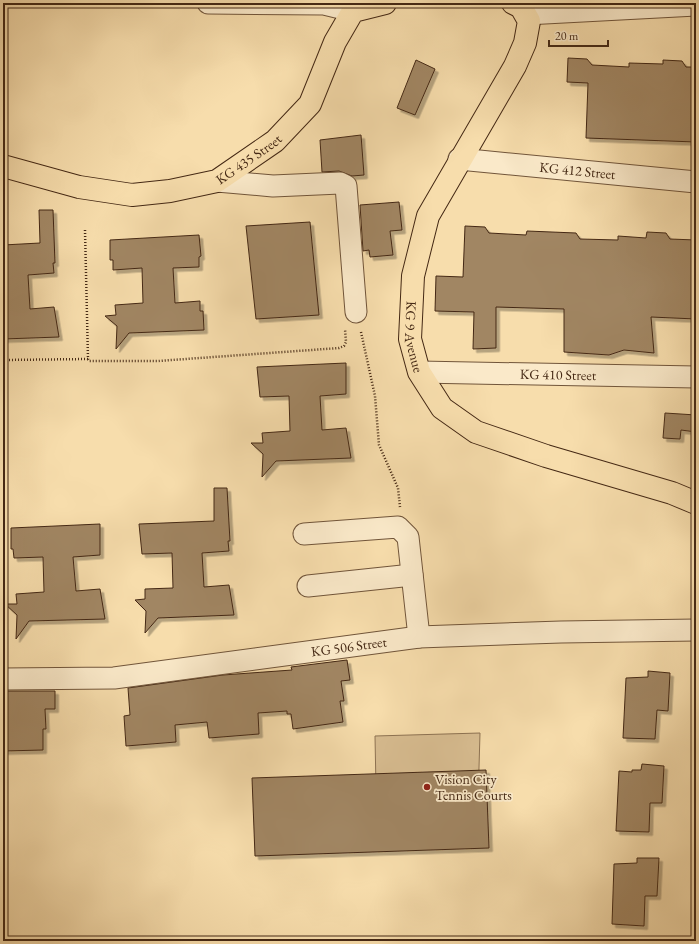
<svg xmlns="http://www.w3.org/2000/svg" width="699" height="944" viewBox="0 0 699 944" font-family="'EB Garamond',serif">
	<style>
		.green { fill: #d9be92; stroke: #8e7353 }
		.building { fill: #a18663; stroke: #442814; filter: url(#shadow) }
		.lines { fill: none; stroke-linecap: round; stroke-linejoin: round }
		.minor-casing { stroke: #71553a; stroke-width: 23 }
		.major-casing { stroke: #442814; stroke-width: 24 }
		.path { stroke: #442814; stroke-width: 2.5; stroke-dasharray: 1 2; stroke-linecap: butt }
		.minor { stroke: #fae9c9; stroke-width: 21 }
		.major { stroke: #f7ddac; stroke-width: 22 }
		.poi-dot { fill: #8f2418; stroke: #fae9c9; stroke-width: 1.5 }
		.labels { text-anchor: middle; stroke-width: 3.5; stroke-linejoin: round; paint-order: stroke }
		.street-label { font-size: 14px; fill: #442814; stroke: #fae9c9 }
		.poi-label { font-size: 14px; fill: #442814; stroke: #fae9c9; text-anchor: start }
	</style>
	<defs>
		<filter id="shadow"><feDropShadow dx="3.5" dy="3.5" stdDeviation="0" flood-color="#0004"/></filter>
	</defs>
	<rect width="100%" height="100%" fill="#f7ddac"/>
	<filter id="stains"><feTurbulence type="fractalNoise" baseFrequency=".005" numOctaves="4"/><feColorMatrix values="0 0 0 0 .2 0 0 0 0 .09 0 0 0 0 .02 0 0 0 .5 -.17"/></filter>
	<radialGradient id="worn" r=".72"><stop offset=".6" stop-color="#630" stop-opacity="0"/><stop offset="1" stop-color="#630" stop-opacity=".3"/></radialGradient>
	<polygon class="green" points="480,733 477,838 377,840 375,736"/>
	<g class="building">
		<polygon points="568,58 587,59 592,65 629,67 629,63 663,64 663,60 682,61 686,67 696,67 696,142 586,138 588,83 567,82"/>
		<polygon points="416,60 435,69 415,115 397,108"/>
		<polygon points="361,135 364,175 352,176 339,171 322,172 320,140"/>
		<polygon points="399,202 402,230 390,231 393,255 370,257 369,250 363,251 360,205"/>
		<polygon points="39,210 53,210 55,263 53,263 54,273 28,275 30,309 54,307 59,337 3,339 3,245 40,243"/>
		<polygon points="310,222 319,315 256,319 246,226"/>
		<polygon points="465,226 485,227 489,233 526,235 527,231 576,233 580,239 618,240 618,236 646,238 647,232 666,233 670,239 696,240 696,319 651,317 654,353 624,350 609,355 564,352 564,309 496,307 496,348 473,349 474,312 435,311 436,276 463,277"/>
		<polygon points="199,235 201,256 199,257 199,267 173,268 175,303 200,301 200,311 203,311 204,330 129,333 116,349 117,326 105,316 116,315 115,305 143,303 142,268 113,270 113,260 110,260 110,240"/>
		<polygon points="346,363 346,394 320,396 322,430 346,428 351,458 276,461 262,477 263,454 251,443 263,443 262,433 290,431 289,396 260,397 257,367"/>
		<polygon points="665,413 696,415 696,432 681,430 680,439 663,438"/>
		<polygon points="214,488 227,488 230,541 228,541 229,551 202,553 204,587 229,585 234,615 158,618 145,633 146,611 135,600 145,599 145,589 173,588 172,553 142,554 139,524 214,521"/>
		<polygon points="100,524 100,555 73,557 76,591 100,589 105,619 29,621 16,639 17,615 5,604 17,604 16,594 44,592 43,557 14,558 13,549 11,549 11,528"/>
		<polygon points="347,660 350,680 341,681 344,701 340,701 343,722 293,729 291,714 287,714 287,711 258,713 259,734 209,738 207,722 175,725 176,742 126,746 124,716 130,715 128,688 223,675 292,670 291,667"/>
		<polygon points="648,671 670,673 668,711 657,710 655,739 623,738 626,678 648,677"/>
		<polygon points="3,691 55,691 55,709 45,709 46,729 43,729 43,750 3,751"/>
		<polygon points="642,764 664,766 662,803 650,803 649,832 616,831 619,771 632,772 632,770 641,770"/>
		<polygon points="486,770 489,848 255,856 252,778"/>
		<polygon points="637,858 659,858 657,896 645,896 644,926 612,924 614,864 637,863"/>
	</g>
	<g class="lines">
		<defs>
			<g id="minor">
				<polyline points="208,3 324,4 353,11"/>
				<polyline points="526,14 696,5"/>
				<path id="s1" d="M 459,159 L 696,182"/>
				<polyline points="217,181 273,186 340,183 346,186 356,312"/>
				<path id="s2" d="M 419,372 L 696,377"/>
				<polyline points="304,534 398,527 408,537 419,637"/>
				<polyline points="308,586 412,575"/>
				<path id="s3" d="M 3,679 L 114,678 L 419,637 L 561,632 L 696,630"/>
			</g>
			<g id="major">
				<path id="s4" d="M 513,3 L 521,7 L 529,21 L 525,43 L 515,66 L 428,216 L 413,276 L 410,339 L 419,372 L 442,408 L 476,432 L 546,456 L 672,493 L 696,503"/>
				<path id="s5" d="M 3,166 L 79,187 L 132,195 L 170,191 L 217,181 L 275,141 L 310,104 L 335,42 L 353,11 L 385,3"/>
			</g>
		</defs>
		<use href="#minor" class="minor-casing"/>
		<use href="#major" class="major-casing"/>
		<g class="path">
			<polyline points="85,230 88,359 89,361 158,361 339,348 344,346 346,342 345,329"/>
			<polyline points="361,332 375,396 379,445 398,488 400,507"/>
			<polyline points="3,360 88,359"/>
		</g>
		<use href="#minor" class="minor"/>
		<use href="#major" class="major"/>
	</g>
	<circle class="poi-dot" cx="427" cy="787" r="4"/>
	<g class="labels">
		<g class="street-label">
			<text dy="5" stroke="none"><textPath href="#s5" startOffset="257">KG 435 Street</textPath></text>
			<text dy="5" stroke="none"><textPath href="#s1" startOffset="119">KG 412 Street</textPath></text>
			<text dy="5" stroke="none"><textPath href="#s4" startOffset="369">KG 9 Avenue</textPath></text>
			<text dy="5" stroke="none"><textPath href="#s2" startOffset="139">KG 410 Street</textPath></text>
			<text dy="5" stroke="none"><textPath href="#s3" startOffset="348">KG 506 Street</textPath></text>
		</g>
		<g class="poi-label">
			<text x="435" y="784">Vision City<tspan x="435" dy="16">Tennis Courts</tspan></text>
		</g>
	</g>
	<rect width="699" height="944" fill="none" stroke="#f7ddac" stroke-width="16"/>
	<rect x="4" y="4" width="691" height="936" fill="none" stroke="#442814" stroke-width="2"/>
	<rect x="8" y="8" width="683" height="928" fill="none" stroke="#442814"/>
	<path d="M549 40v6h59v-6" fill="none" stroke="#442814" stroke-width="2"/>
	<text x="555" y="40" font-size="12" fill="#442814" stroke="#fae9c9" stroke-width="3" paint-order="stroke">20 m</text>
	<rect width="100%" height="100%" filter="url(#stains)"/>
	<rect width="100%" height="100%" fill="url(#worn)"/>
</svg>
